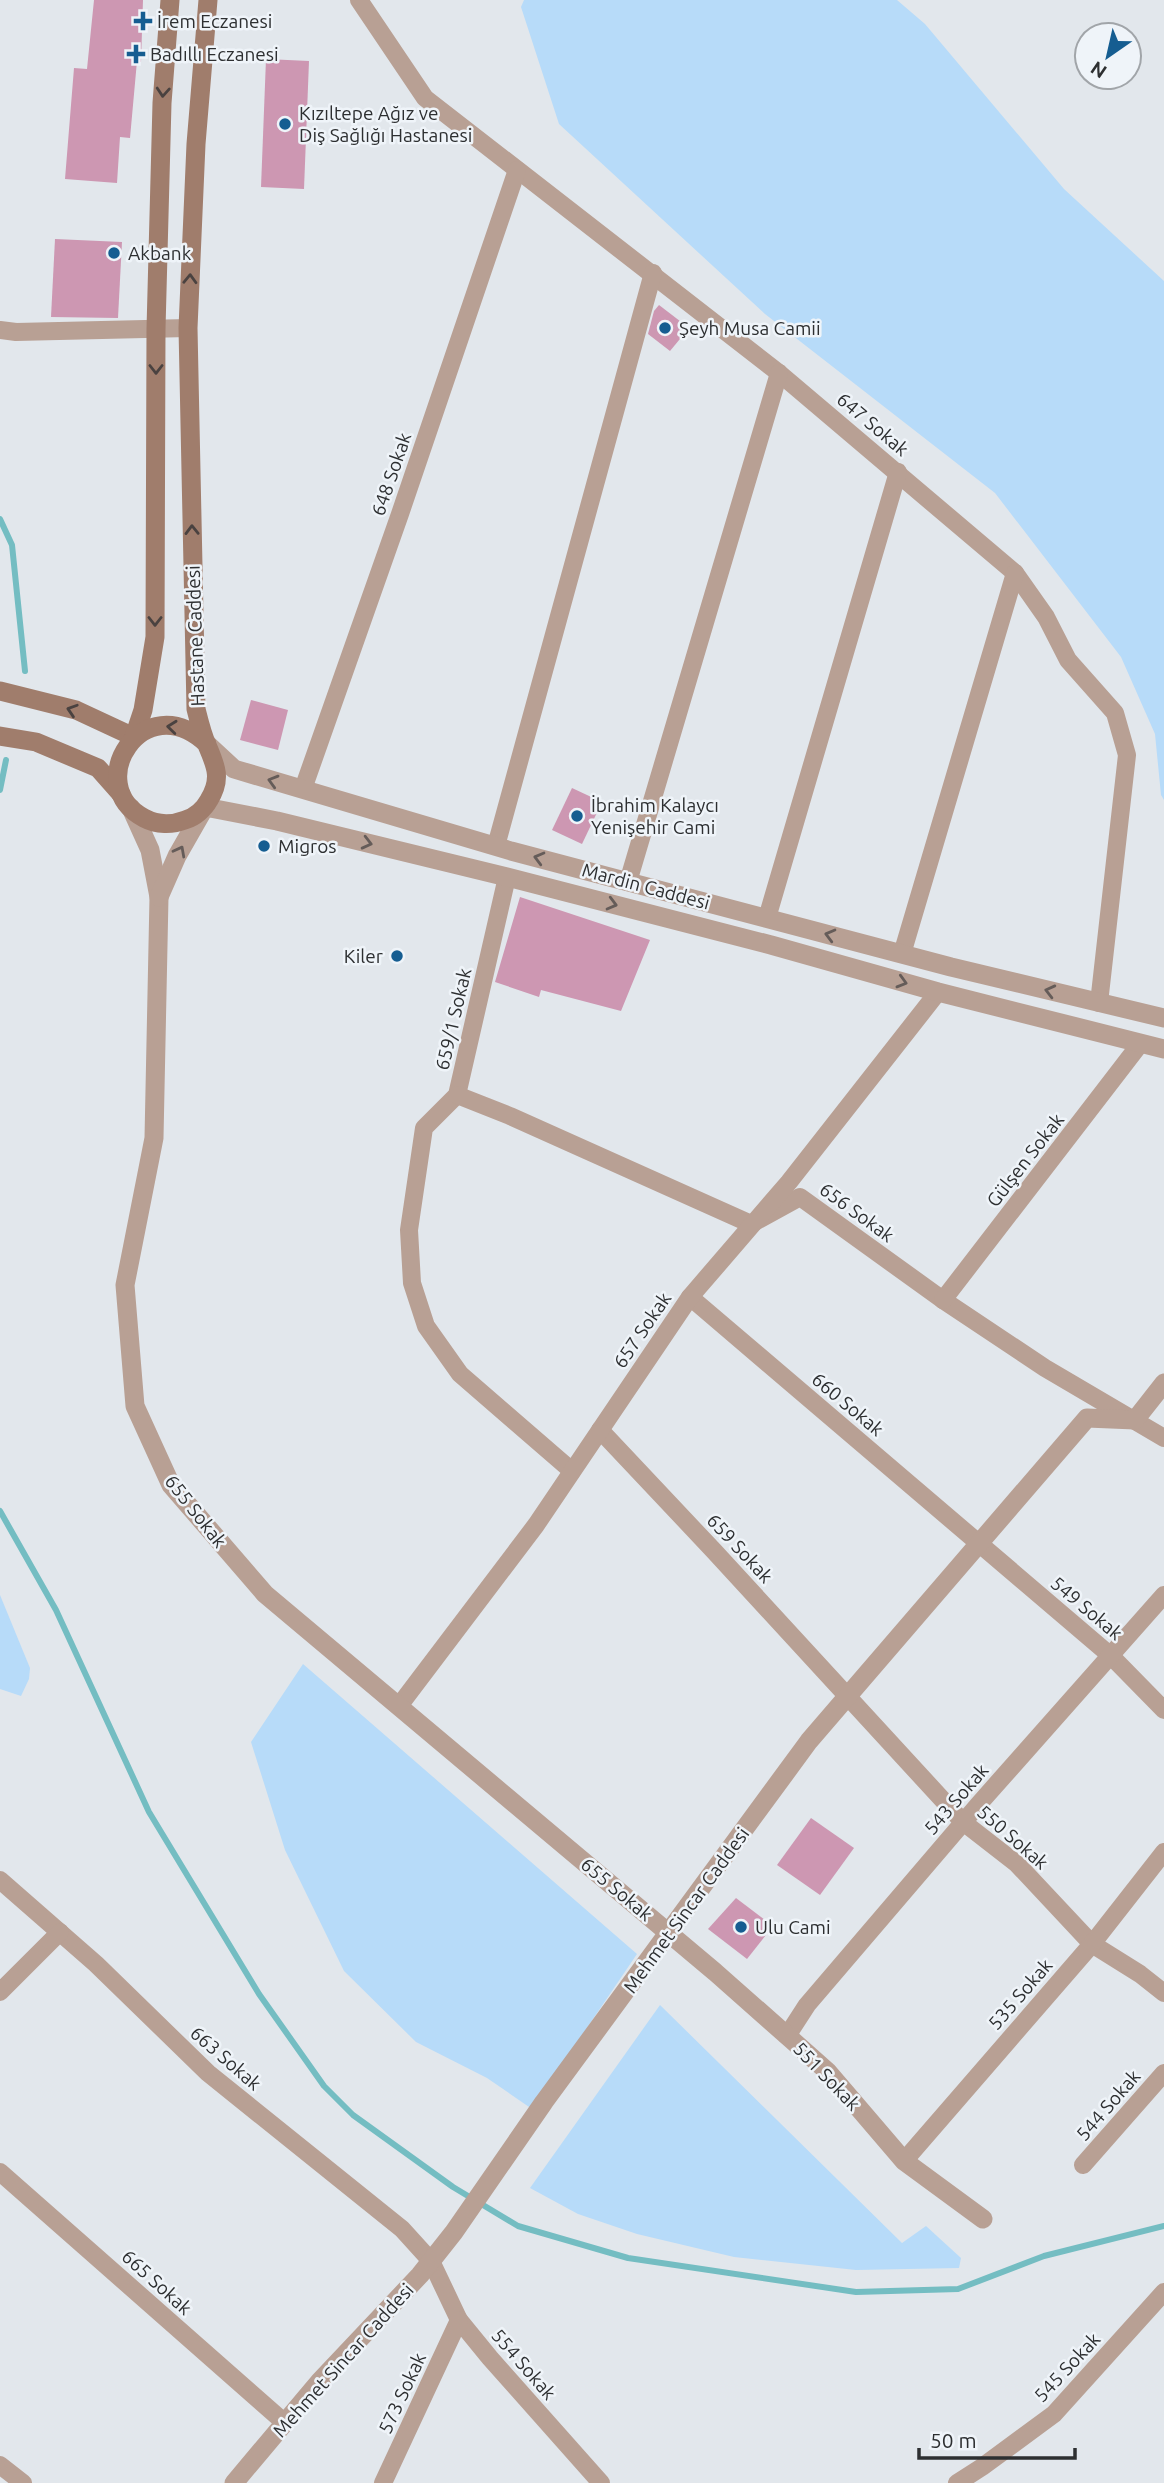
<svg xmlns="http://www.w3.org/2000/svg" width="1164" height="2483" viewBox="0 0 1164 2483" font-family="Ubuntu,sans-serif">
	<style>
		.green { fill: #b7dbf9 }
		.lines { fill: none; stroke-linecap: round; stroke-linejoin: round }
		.stream { stroke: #74bdc2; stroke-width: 6 }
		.building { fill: #cd97b2 }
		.minor { stroke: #b8a094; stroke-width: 18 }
		.tertiary { stroke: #b8a094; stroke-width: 19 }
		.secondary { stroke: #a07d6c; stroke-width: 19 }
		.oneway { stroke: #4a4240 }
		.oneway2 { stroke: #655c59 }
		.poi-dot { fill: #155d91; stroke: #eff4f9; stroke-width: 2.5 }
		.labels { text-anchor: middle; stroke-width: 5; stroke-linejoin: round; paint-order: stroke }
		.poi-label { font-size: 19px; fill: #2d2f31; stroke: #eff4f9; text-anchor: start }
		.street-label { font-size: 19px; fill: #2d2f31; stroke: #eff4f9 }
	</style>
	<rect width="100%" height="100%" fill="#e2e7ec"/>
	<g class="green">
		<polygon points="524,0 897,0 925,24 1064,189 1164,281 1164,800 1161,795 1155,734 1121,657 995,493 765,314 559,124 521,7"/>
		<polygon points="0,1595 30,1668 29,1679 21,1696 0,1689"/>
		<polygon points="303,1664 637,1954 532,2109 487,2078 416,2042 344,1971 285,1850 251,1742"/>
		<polygon points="660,2005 902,2243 926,2226 961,2258 959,2268 856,2270 734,2257 637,2234 578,2214 530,2188"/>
	</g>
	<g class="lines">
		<g class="stream">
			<polyline points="0,519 12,545 25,671"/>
			<polyline points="0,790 6,760"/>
			<polyline points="0,1511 56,1610 149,1812 259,1994 324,2086 353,2115 453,2187 518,2226 628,2258 856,2292 958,2289 1044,2256 1164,2226"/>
		</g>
	</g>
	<g class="building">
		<polygon points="94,0 143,0 141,62 137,61 130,138 120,137 117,183 65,179 74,68 87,69"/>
		<polygon points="266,59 309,61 304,189 261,187"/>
		<polygon points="55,239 122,242 118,318 51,317"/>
		<polygon points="659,305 689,328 670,351 648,334 654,311"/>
		<polygon points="251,700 288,710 278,750 240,740"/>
		<polygon points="572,788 602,802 582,844 552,830"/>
		<polygon points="520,897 650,940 621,1011 541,990 539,997 495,982"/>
		<polygon points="811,1818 854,1848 820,1895 777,1865"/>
		<polygon points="736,1898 773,1926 747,1959 708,1929"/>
	</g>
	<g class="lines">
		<g class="minor">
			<polyline points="359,0 425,98 779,373 1015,573 1046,617 1068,660 1115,713 1127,755 1099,1003"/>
			<polyline points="0,330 16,332 188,328"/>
			<polyline points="303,789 400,514 517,170"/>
			<polyline points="496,846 653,273"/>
			<polyline points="507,877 457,1095 424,1128 409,1230 412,1283 426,1326 460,1374 572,1471"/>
			<polyline points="628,882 779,373"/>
			<polyline points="767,918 898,472"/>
			<polyline points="902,954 1015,573"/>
			<polyline points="457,1095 510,1116 751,1224 800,1197 943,1300 1045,1368 1164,1438"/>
			<polyline points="690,1297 1111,1656 1164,1710"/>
			<polyline points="943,1300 1140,1044"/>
			<polyline points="600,1430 714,1551 963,1822 1017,1864 1092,1944 1140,1974 1164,1993"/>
			<polyline points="399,1706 536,1525 690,1297 789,1182 938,992"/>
			<polyline points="0,1880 96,1964 208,2073 402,2229 431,2261 459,2320 490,2358 601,2483"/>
			<polyline points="0,1992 60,1932"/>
			<polyline points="787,2036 807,2005 978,1805 1164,1595"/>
			<polyline points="904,2161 1092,1944 1164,1852"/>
			<polyline points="1083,2165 1164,2073"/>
			<polyline points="0,2172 285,2423"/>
			<polyline points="0,2465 23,2483"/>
			<polyline points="383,2483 459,2320"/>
			<polyline points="957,2483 982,2467 1054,2414 1164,2292"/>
		</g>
		<g class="tertiary">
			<polyline points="207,744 234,769 511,851 951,967 1164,1018"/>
			<polyline points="131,808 150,850 159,897 154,1138 125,1285 135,1406 171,1485 265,1594 715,1972 827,2071 904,2161 983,2219"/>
			<polyline points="159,897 177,856 205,807 277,821 507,877 771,945 938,992 1164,1049"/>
			<polyline points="234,2483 319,2382 420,2275 454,2232 544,2102 809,1741 1087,1418 1135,1420 1164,1383"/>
		</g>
		<g class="secondary">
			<polyline points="0,691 76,710 134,737"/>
			<polyline points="0,736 36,742 98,768 121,794"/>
			<polyline points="134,737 143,710 155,637 156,329 162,103 170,0"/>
			<path d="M 207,744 C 143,684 81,785 144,818 C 157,825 172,825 185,820 C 195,817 204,809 209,800 C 222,779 216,766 207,745 C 202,734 199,721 196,709 L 188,328 L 196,144 L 208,0"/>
		</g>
	</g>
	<defs><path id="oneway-chevron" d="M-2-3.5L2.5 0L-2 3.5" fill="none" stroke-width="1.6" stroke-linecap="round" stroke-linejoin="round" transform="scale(1.75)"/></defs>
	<g class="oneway">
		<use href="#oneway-chevron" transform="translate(163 92) rotate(94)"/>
		<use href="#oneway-chevron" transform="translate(190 279) rotate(-88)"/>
		<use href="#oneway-chevron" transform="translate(156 369) rotate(90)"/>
		<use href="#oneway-chevron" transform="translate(192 530) rotate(-91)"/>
		<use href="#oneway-chevron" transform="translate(155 621) rotate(90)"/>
		<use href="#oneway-chevron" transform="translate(72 710) rotate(-162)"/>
		<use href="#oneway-chevron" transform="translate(172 727) rotate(-174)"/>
	</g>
	<g class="oneway2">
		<use href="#oneway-chevron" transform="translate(273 781) rotate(-164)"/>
		<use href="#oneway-chevron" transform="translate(367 843) rotate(14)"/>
		<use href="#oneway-chevron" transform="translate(180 851) rotate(-62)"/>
		<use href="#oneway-chevron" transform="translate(539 858) rotate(-165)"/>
		<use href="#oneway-chevron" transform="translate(612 904) rotate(15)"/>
		<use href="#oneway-chevron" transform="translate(830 935) rotate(-165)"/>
		<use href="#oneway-chevron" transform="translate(902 982) rotate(16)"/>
		<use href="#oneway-chevron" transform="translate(1050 991) rotate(-166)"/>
	</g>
	<g class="poi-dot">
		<path d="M139.5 10.5h7v7h7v7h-7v7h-7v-7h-7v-7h7z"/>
		<path d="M132.5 43.5h7v7h7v7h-7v7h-7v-7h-7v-7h7z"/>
		<circle cx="285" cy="124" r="7"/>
		<circle cx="114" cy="253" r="7"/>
		<circle cx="665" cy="328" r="7"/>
		<circle cx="577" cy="816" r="7"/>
		<circle cx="264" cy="846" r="7"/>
		<circle cx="397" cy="956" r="7"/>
		<circle cx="741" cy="1927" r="7"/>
	</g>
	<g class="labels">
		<g class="poi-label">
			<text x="157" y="28">İrem Eczanesi</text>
			<text x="150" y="61">Badıllı Eczanesi</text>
			<text x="299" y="120">Kızıltepe Ağız ve<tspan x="299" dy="22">Diş Sağlığı Hastanesi</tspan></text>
			<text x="128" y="260">Akbank</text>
			<text x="679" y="335">Şeyh Musa Camii</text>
			<text x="591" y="812">İbrahim Kalaycı<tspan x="591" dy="22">Yenişehir Cami</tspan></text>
			<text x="278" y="853">Migros</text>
			<text x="383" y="963" text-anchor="end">Kiler</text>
			<text x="755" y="1934">Ulu Cami</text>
		</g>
		<g class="street-label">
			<text transform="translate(873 424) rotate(40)" y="7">647 Sokak</text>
			<text transform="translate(391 474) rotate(-71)" y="7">648 Sokak</text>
			<text transform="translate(195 636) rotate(-92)" y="7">Hastane Caddesi</text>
			<text transform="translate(646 886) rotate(15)" y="7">Mardin Caddesi</text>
			<text transform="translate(453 1019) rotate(-77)" y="7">659/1 Sokak</text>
			<text transform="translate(1025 1160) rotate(-52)" y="7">Gülşen Sokak</text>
			<text transform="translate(857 1212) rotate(36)" y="7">656 Sokak</text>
			<text transform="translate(642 1330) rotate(-56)" y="7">657 Sokak</text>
			<text transform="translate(848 1404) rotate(40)" y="7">660 Sokak</text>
			<text transform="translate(196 1511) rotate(52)" y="7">655 Sokak</text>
			<text transform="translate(740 1548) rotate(47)" y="7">659 Sokak</text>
			<text transform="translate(1087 1608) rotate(40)" y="7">549 Sokak</text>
			<text transform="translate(956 1799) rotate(-49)" y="7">543 Sokak</text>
			<text transform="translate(1013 1837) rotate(41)" y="7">550 Sokak</text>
			<text transform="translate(617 1889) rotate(40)" y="7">655 Sokak</text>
			<text transform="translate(686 1910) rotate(-54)" y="7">Mehmet Sincar Caddesi</text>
			<text transform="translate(1020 1994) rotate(-49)" y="7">535 Sokak</text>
			<text transform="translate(226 2058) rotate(41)" y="7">663 Sokak</text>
			<text transform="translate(827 2076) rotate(46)" y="7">551 Sokak</text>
			<text transform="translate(1108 2105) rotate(-49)" y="7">544 Sokak</text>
			<text transform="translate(157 2282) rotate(42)" y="7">665 Sokak</text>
			<text transform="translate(343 2360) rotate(-48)" y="7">Mehmet Sincar Caddesi</text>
			<text transform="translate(524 2364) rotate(49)" y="7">554 Sokak</text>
			<text transform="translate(1067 2367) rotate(-47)" y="7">545 Sokak</text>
			<text transform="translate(402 2393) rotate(-65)" y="7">573 Sokak</text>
		</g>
	</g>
	<g transform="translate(1108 56) rotate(214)"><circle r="33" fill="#eff4f9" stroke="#a1a5a9" stroke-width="2"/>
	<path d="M0-5L12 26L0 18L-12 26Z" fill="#155d91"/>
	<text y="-10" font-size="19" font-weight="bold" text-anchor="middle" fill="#2d2f31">N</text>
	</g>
	<path d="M919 2448v10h156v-10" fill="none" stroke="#2d2f31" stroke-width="3.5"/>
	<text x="930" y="2448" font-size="21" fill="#2d2f31" stroke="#eff4f9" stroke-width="5" paint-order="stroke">50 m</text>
</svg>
